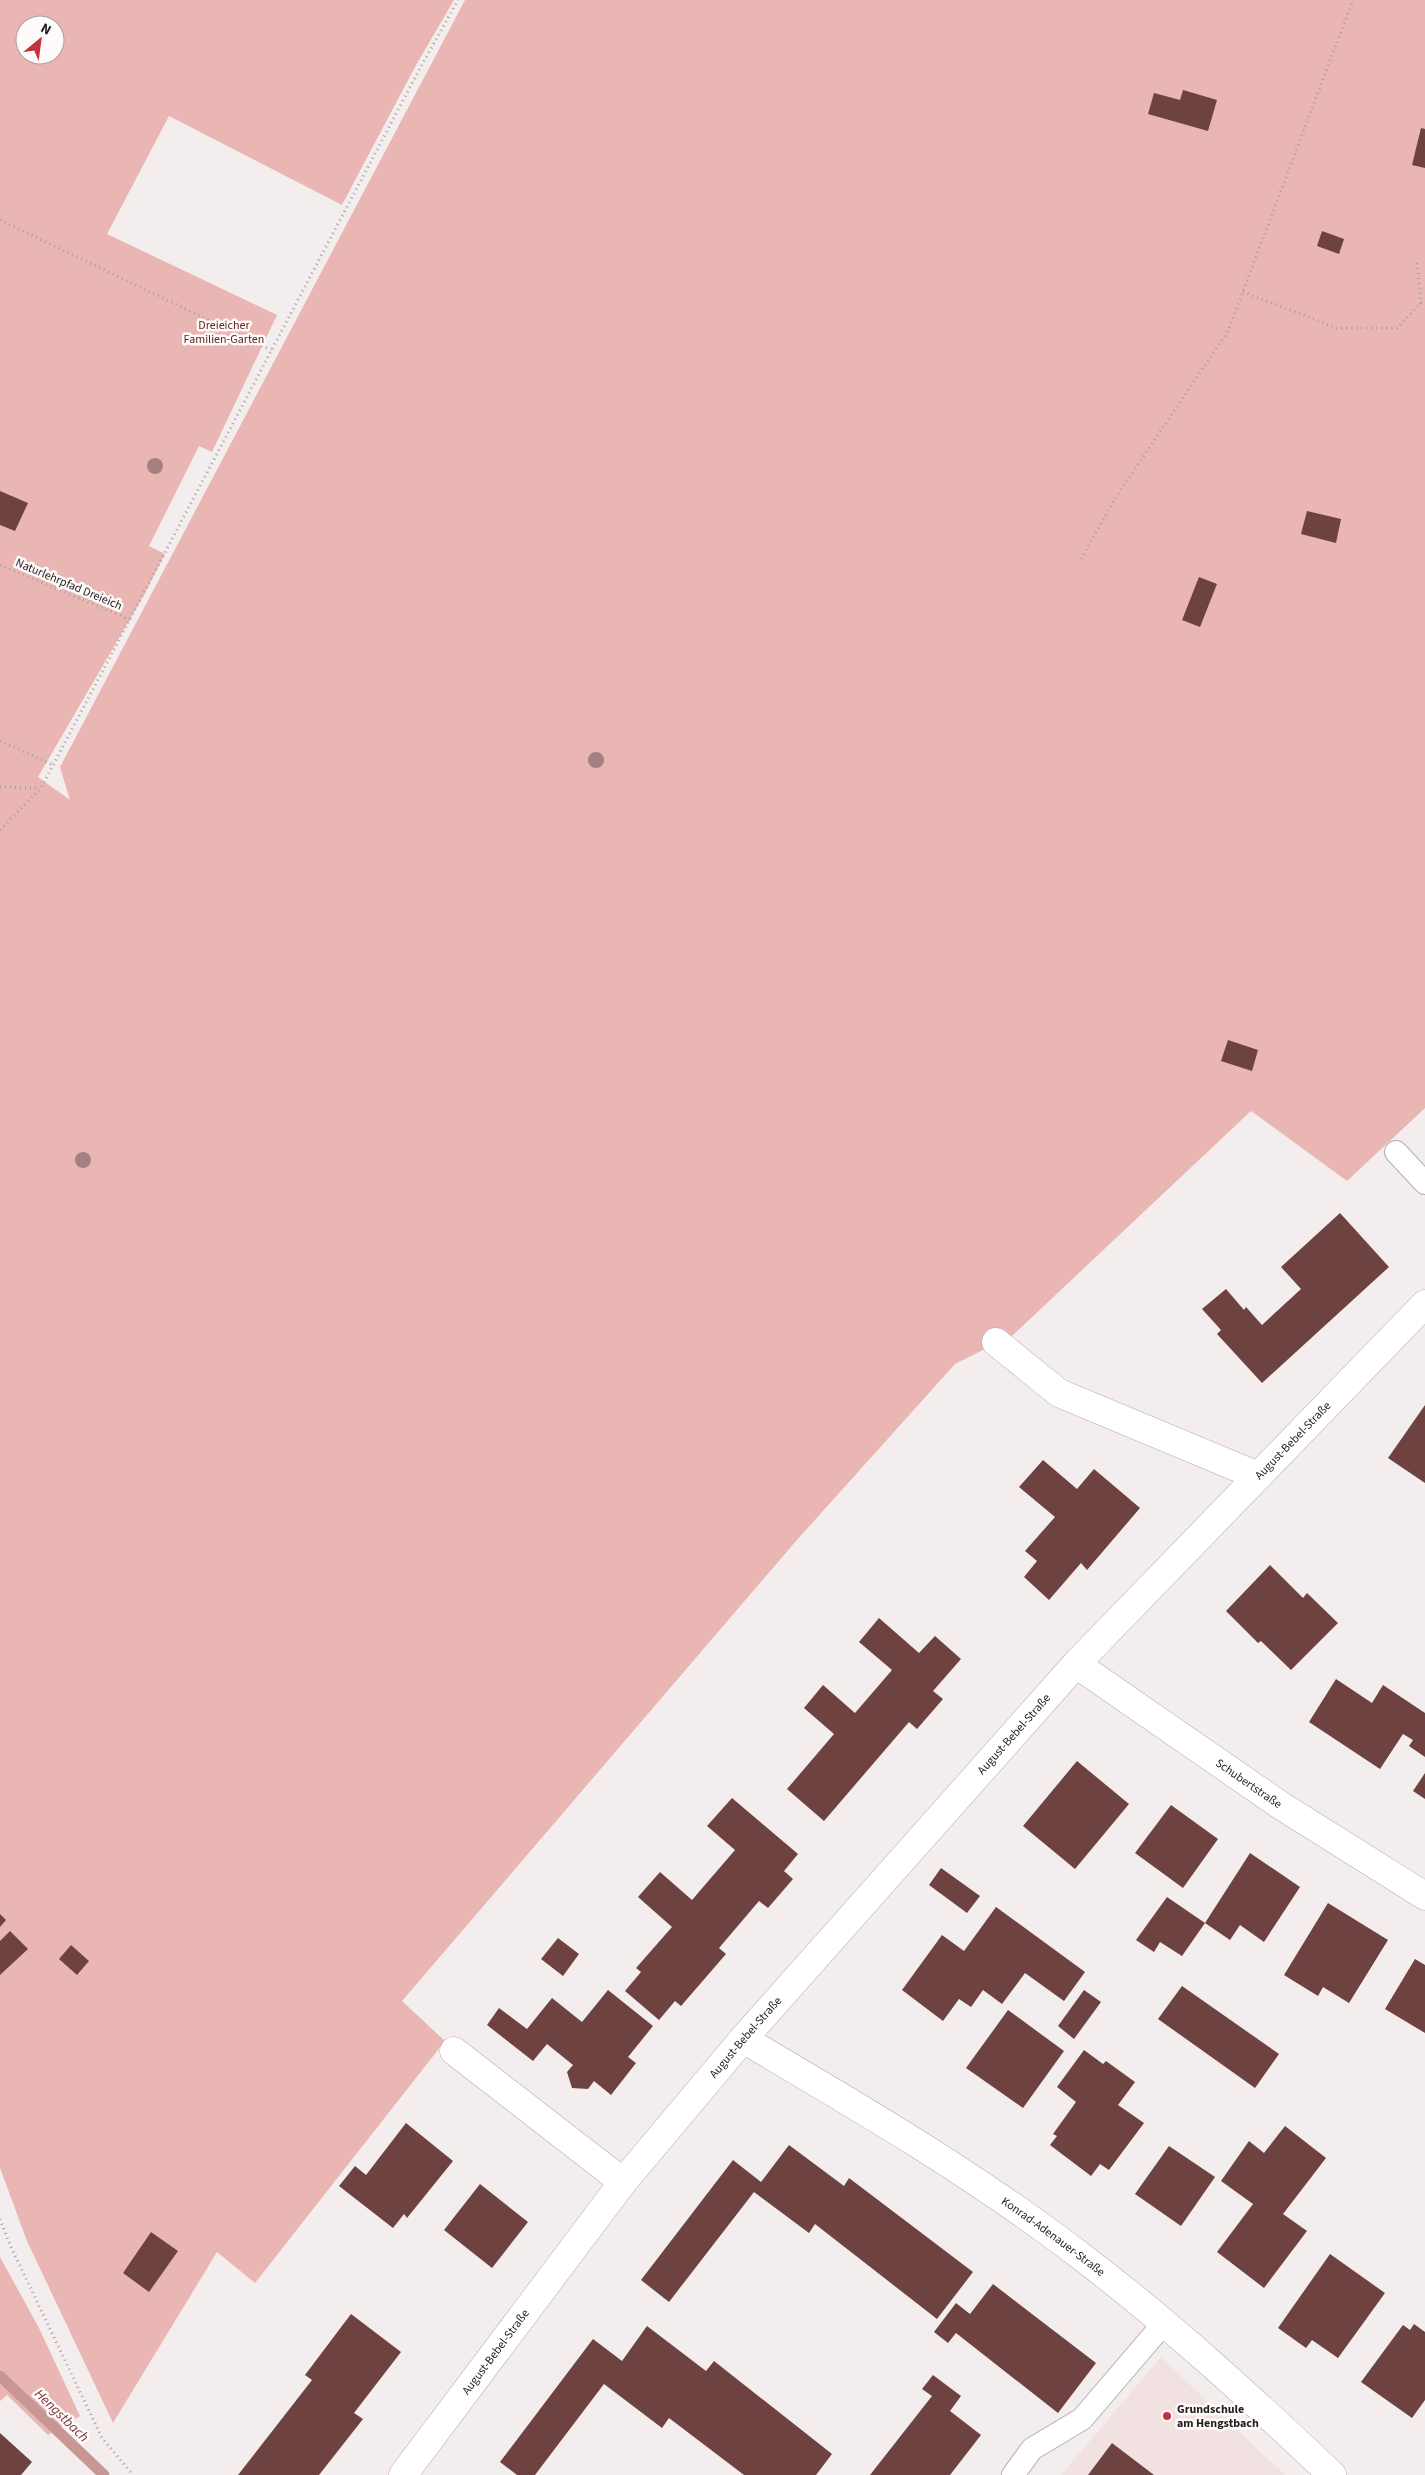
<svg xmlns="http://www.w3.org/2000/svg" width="1425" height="2475" viewBox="0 0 1425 2475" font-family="'Source Sans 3',sans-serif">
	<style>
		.built { fill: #f1e2e1 }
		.green { fill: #e9b6b3; fill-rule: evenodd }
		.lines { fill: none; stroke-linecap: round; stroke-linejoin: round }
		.stream { stroke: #c89794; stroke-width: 11 }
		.building { fill: #6d4240 }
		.lane-casing { stroke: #b3aead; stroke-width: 24 }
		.street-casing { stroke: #b3aead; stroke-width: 29 }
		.path { stroke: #a5a1a0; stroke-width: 3; stroke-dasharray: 1 4; stroke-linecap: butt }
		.lane { stroke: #fff; stroke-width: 22 }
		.street { stroke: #fff; stroke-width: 28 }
		.tree { fill: #a48080 }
		.poi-dot { fill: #c3333c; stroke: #fffbfb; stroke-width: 2 }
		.labels { text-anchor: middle; stroke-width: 5; stroke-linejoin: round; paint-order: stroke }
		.park-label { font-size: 12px; fill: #642626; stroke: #fffbfb }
		.street-label { font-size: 12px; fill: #201e1e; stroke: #fffbfb }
		.poi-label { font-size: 12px; font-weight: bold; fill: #201e1e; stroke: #fffbfb; text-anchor: start }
		.water-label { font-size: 14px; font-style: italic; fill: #773636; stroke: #fffbfb }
	</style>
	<rect width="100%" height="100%" fill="#f3eeed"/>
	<polygon class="built" points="1161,2357 1285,2475 1061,2475"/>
	<g class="green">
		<path d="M 0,0 L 454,0 L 415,67 L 342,205 L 169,116 L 107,234 L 277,315 L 212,452 L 199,446 L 149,546 L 165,554 L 144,595 L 38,777 L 70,800 L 60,767 L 465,0 L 1425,0 L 1425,1108 L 1347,1181 L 1251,1111 L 1013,1335 L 955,1364 L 796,1541 L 402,2001 L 445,2041 L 255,2283 L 217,2252 L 113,2423 L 27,2241 L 0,2168 ZM 25,25 L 55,25 L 55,55 L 25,55 Z"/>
		<polygon points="0,2257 39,2328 80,2416 48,2435 7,2395 0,2401"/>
	</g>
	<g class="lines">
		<polyline class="stream" points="0,2376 104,2475"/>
	</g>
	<g class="building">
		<polygon points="1183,90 1217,100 1208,131 1148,114 1154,93 1180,100"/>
		<polygon points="1421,128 1425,129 1425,168 1412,165"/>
		<polygon points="1322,231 1344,239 1339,254 1317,246"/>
		<polygon points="0,491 28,503 15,531 0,525"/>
		<polygon points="1307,511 1341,519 1336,543 1301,534"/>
		<polygon points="1199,577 1217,584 1200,627 1182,620"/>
		<polygon points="1228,1040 1258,1050 1252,1071 1221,1061"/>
		<polygon points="1340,1213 1389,1267 1262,1383 1217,1334 1221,1330 1202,1309 1226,1289 1244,1310 1246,1307 1262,1325 1301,1289 1281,1267"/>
		<polygon points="1425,1405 1425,1483 1388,1458"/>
		<polygon points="1043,1460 1077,1489 1094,1469 1140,1508 1087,1570 1081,1563 1049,1600 1024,1577 1037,1561 1025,1551 1055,1517 1019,1487"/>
		<polygon points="1270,1565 1303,1598 1307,1593 1338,1623 1291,1670 1261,1641 1258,1643 1226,1611"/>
		<polygon points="879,1618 919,1653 935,1636 961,1659 933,1691 943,1699 917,1729 909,1722 824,1821 787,1789 834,1734 804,1708 823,1685 855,1713 892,1670 859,1642"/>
		<polygon points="1336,1679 1372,1703 1383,1685 1425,1713 1425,1757 1409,1746 1413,1740 1403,1734 1380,1769 1309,1722"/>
		<polygon points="1077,1761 1129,1804 1075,1869 1023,1826"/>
		<polygon points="1425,1773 1425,1799 1413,1791"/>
		<polygon points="732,1798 798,1854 784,1871 793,1879 768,1908 759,1901 719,1948 726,1954 681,2006 675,2001 659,2020 625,1991 641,1972 636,1968 672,1927 638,1897 660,1872 692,1900 735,1850 707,1826"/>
		<polygon points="1171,1805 1218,1839 1183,1888 1135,1853"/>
		<polygon points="1250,1853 1300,1887 1264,1942 1240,1925 1230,1940 1205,1923"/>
		<polygon points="941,1868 980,1896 967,1913 929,1885"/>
		<polygon points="1167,1897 1205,1923 1182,1956 1160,1942 1154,1952 1136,1940"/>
		<polygon points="1328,1903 1388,1940 1349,2003 1323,1987 1318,1996 1284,1975"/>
		<polygon points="996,1907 1085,1972 1064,2001 1025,1973 1002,2004 983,1990 971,2007 959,1999 943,2021 902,1990 942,1935 964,1951"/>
		<polygon points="0,1914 6,1920 0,1927"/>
		<polygon points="10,1931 28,1949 0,1975 0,1941"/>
		<polygon points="558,1938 579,1954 563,1976 541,1959"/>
		<polygon points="71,1945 89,1961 77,1975 59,1959"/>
		<polygon points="1415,1959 1425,1965 1425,2033 1385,2009"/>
		<polygon points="1182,1986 1279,2054 1255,2088 1158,2019"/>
		<polygon points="608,1990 653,2026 628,2057 636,2063 611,2095 594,2081 588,2089 572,2088 567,2072 573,2065 547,2044 533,2061 487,2025 499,2008 527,2029 552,1998 582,2022"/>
		<polygon points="1084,1990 1101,2002 1074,2039 1058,2026"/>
		<polygon points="1008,2010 1064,2051 1023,2108 966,2068"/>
		<polygon points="1084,2050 1103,2064 1106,2061 1135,2082 1118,2105 1144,2123 1109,2170 1100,2164 1091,2176 1050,2145 1057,2136 1053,2134 1076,2102 1057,2087"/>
		<polygon points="406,2123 453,2161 407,2218 404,2214 393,2228 339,2186 355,2166 366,2175"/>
		<polygon points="1285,2126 1326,2158 1283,2214 1307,2231 1264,2288 1217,2252 1253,2204 1221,2181 1249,2141 1264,2153"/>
		<polygon points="789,2145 844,2186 849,2178 973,2272 937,2319 815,2224 809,2233 754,2192 669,2302 641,2280 733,2160 761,2182"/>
		<polygon points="1169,2146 1215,2177 1181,2226 1135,2194"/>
		<polygon points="480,2184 528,2222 492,2268 444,2230"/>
		<polygon points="151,2232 178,2251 149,2292 123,2273"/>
		<polygon points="1330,2254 1385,2293 1338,2358 1312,2340 1306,2348 1278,2328"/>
		<polygon points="993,2284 1096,2363 1058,2413 956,2333 948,2343 934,2332 956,2303 970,2314"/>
		<polygon points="351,2314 401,2352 354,2413 363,2419 319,2475 238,2475 312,2380 305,2375"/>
		<polygon points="1414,2324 1425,2332 1425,2400 1412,2418 1361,2382 1403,2325 1410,2330"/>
		<polygon points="647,2326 706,2371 714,2361 832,2454 816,2475 744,2475 669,2418 662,2428 604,2384 535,2475 517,2475 500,2462 593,2339 622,2361"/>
		<polygon points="933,2375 961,2396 950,2411 981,2435 950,2475 870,2475 932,2396 922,2389"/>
		<polygon points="0,2433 32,2462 21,2475 0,2475"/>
		<polygon points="1112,2443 1154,2475 1088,2475"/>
	</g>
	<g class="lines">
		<defs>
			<g id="lane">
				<polyline points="1396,1152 1425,1183"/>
				<polyline points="1013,2475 1032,2449 1082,2419 1164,2323"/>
			</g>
			<g id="street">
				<polyline points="996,1342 1059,1393 1258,1476"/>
				<path id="s1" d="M 1076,1664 L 1280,1805 L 1425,1896"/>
				<path id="s2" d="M 743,2039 C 859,2107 975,2175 1082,2257 C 1170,2324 1252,2399 1332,2475"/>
				<polyline points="454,2051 623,2182"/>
				<path id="s3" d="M 403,2475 L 623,2182 L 743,2039 L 1076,1664 L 1425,1304"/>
			</g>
		</defs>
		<use href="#lane" class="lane-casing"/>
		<use href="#street" class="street-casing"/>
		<g class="path">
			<polyline points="0,220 271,350"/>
			<polyline points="1417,263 1421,303 1425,304"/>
			<polyline points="1243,292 1337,328 1397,328 1421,303"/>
			<polyline points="1081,559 1116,497 1228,331 1353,0"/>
			<polyline points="0,565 131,620"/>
			<polyline points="0,741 53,765"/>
			<polyline points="0,787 40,788"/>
			<polyline points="0,830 41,788 419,70 458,0"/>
			<polyline points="0,2219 10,2245 102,2438 133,2475"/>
		</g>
		<use href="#lane" class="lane"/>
		<use href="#street" class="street"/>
	</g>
	<g class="tree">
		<circle cx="155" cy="466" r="8"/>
		<circle cx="596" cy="760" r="8"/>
		<circle cx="83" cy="1160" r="8"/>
	</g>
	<circle class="poi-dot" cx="1167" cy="2416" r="5"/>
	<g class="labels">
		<g class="park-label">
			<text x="224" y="329">Dreieicher<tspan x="224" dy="14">Familien-Garten</tspan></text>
		</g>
		<g class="street-label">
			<text transform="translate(69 584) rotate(23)" y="4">Naturlehrpfad Dreieich</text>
			<text dy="4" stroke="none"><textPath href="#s3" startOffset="1366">August-Bebel-Straße</textPath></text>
			<text dy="4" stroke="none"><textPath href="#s3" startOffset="961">August-Bebel-Straße</textPath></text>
			<text dy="4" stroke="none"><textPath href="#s1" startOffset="210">Schubertstraße</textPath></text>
			<text dy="4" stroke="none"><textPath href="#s3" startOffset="556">August-Bebel-Straße</textPath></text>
			<text dy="4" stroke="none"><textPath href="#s2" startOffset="368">Konrad-Adenauer-Straße</textPath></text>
			<text dy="4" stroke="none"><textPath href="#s3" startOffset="154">August-Bebel-Straße</textPath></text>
		</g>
		<g class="poi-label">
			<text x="1177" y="2413">Grundschule<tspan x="1177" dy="14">am Hengstbach</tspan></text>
		</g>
		<g class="water-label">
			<text transform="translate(62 2415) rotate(44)" y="5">Hengstbach</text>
		</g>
	</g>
	<g transform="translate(40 40) rotate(29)"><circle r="24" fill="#fffbfb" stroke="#a6a3a3"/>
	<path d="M0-4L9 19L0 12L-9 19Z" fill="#c3333c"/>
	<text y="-8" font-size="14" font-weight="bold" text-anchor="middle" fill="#201e1e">N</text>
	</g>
</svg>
